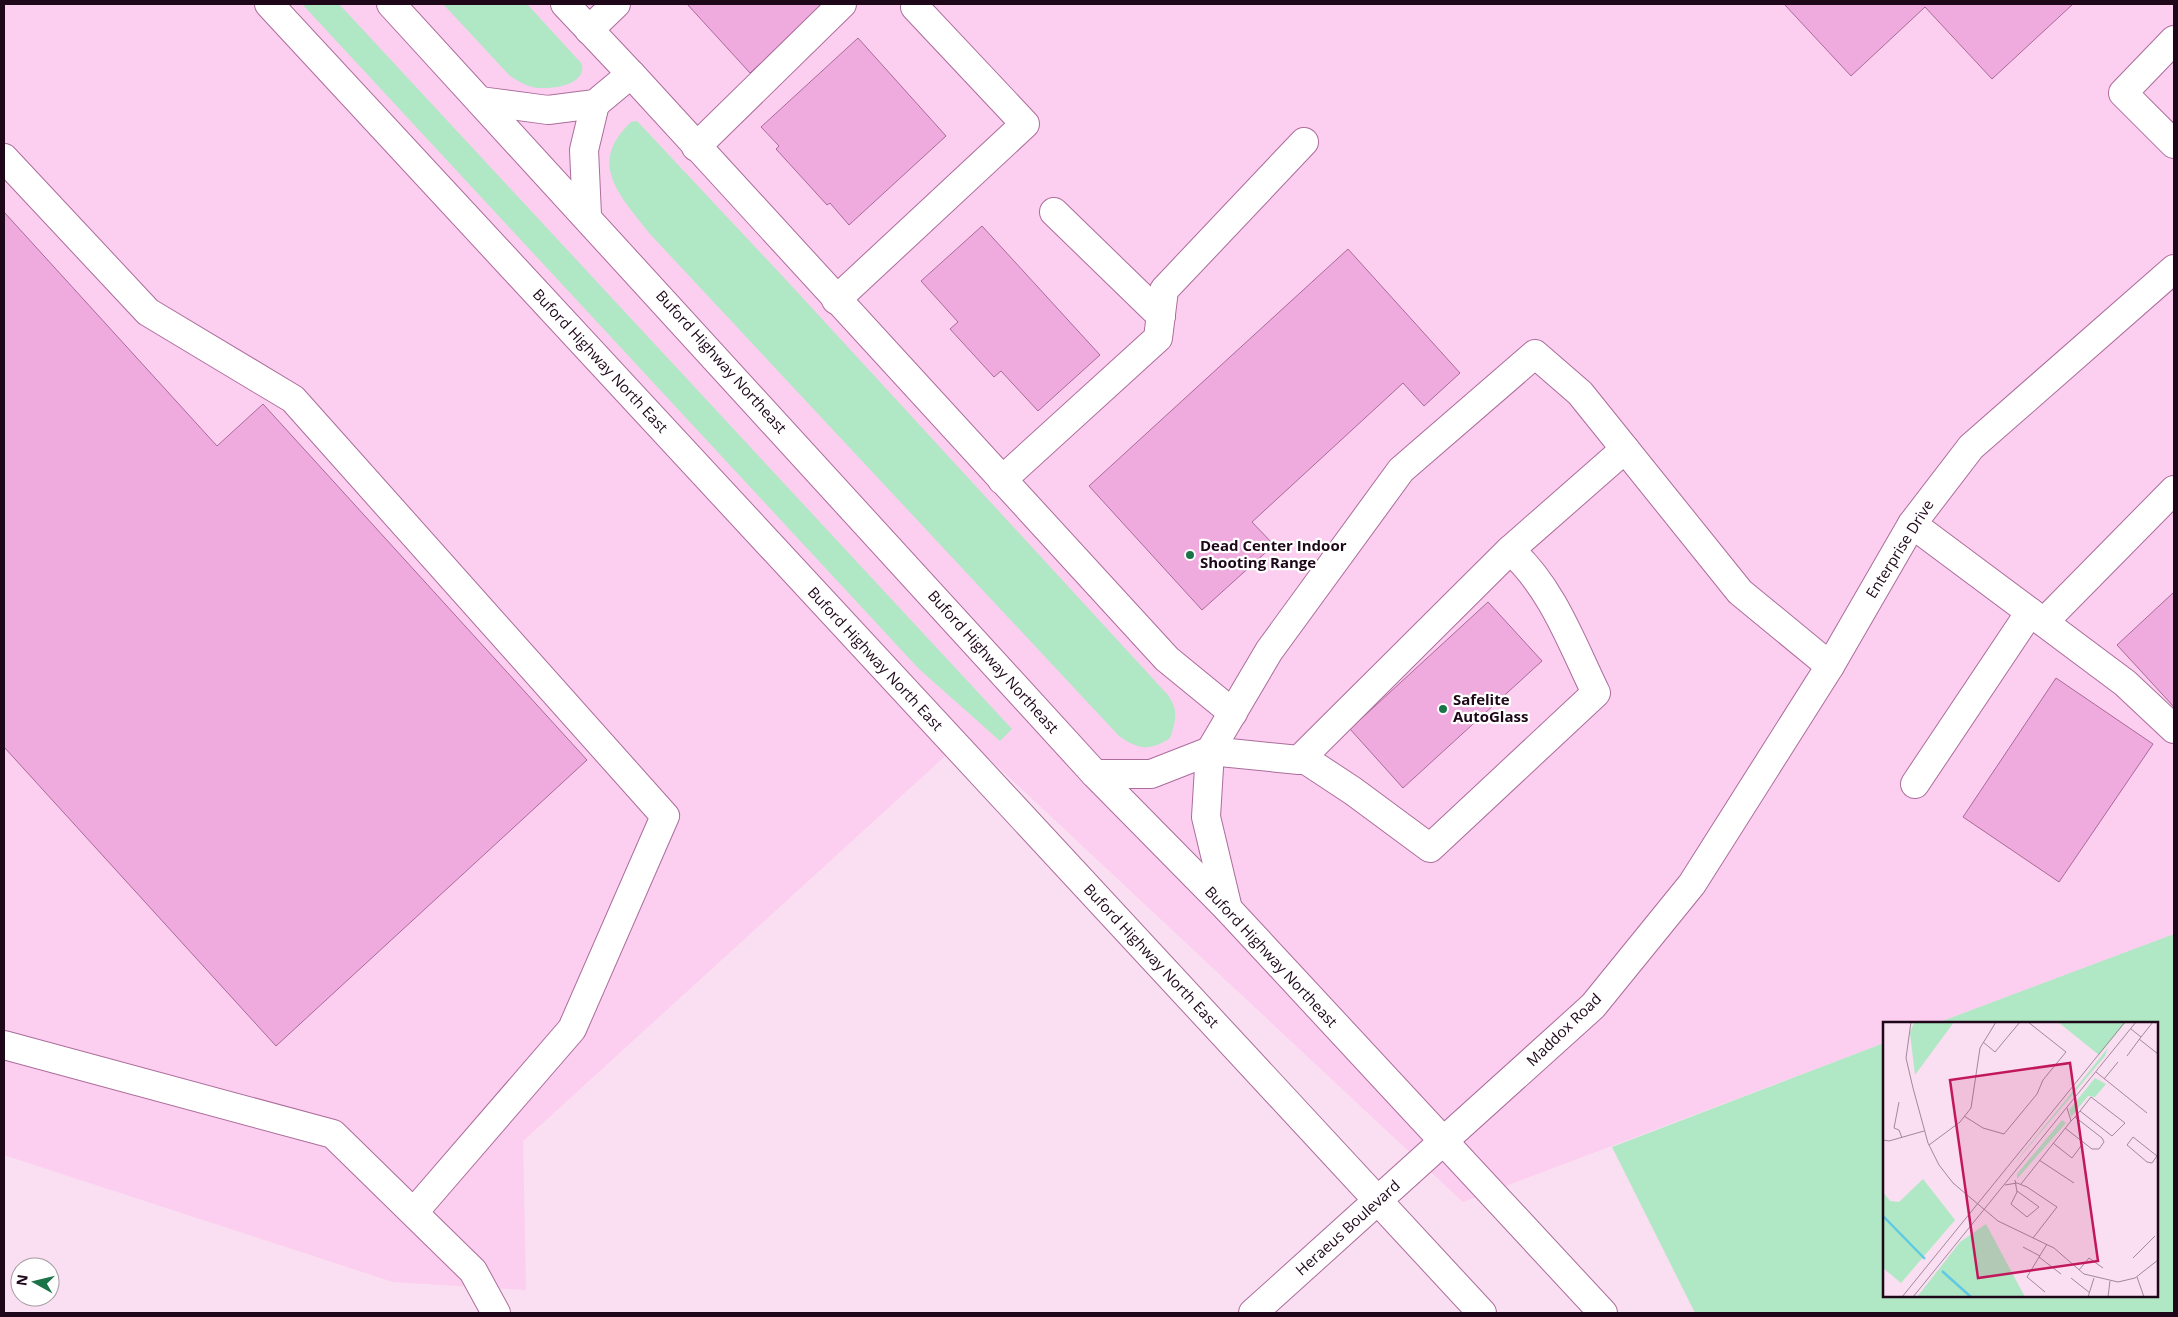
<svg xmlns="http://www.w3.org/2000/svg" width="2178" height="1317" viewBox="0 0 2178 1317" font-family="'Open Sans',sans-serif">
	<style>
		.built { fill: #fcceef }
		.green { fill: #b0e8c5 }
		.building { fill: #f0abde; stroke: #a96a99 }
		.lines { fill: none; stroke-linecap: round; stroke-linejoin: round }
		.minor-casing { stroke: #ac6d9c; stroke-width: 30 }
		.major-casing { stroke: #ac6d9c; stroke-width: 30 }
		.minor { stroke: #fff; stroke-width: 28 }
		.major { stroke: #fff; stroke-width: 28 }
		.poi-dot { fill: #1a7448; stroke: #fff; stroke-width: 2 }
		.labels { text-anchor: middle; stroke-width: 4.5; stroke-linejoin: round; paint-order: stroke }
		.street-label { font-size: 15px; fill: #1e0719; stroke: #fff }
		.poi-label { font-size: 15px; font-weight: bold; fill: #1e0719; stroke: #fff; text-anchor: start }
		.inset-river { fill: none; stroke: #60c9e4; stroke-width: 2.5 }
		.inset-road { fill: none; stroke: #a2889b; stroke-width: 1 }
		.view { fill: #c2185b; fill-opacity: 0.15; stroke: #c2185b; stroke-width: 2.5 }
		.inset-edge { fill: none; stroke: #1e0719; stroke-width: 2.5 }
	</style>
	<rect width="100%" height="100%" fill="#fadef1"/>
	<polygon class="built" points="4,4 2174,4 2174,934 1937,1023 1884,1023 1884,1043 1463,1202 966,737 523,1141 526,1290 393,1282 4,1155"/>
	<g class="green">
		<polygon points="302,4 339,4 1012,729 1000,741 919,669"/>
		<path d="M 443,4 L 527,4 L 582,64 C 586,84 556,89 540,88 C 529,88 520,82 510,76 Z"/>
		<path d="M 637,121 L 788,282 L 1167,694 C 1179,709 1176,721 1170,738 C 1151,751 1138,750 1119,736 L 649,233 C 621,196 586,164 631,122 Z"/>
		<polygon points="2174,934 2174,1313 1695,1313 1612,1147 1884,1043 1884,1296 2157,1296 2157,1023 1937,1023"/>
	</g>
	<g class="building">
		<polygon points="687,4 825,4 750,73"/>
		<polygon points="1784,4 2073,4 1992,79 1925,7 1851,76"/>
		<polygon points="858,38 946,136 849,225 830,203 827,205 776,149 779,146 761,127"/>
		<polygon points="4,212 217,446 263,404 587,760 276,1046 4,747"/>
		<polygon points="982,226 1100,355 1038,411 1001,371 994,377 950,329 958,322 921,281"/>
		<polygon points="1348,249 1460,373 1424,406 1403,383 1252,522 1274,545 1202,610 1089,486"/>
		<polygon points="2174,592 2174,707 2117,645"/>
		<polygon points="1488,602 1542,661 1403,788 1350,729"/>
		<polygon points="2056,678 2153,744 2059,882 1963,817"/>
	</g>
	<g class="lines">
		<defs>
			<g id="minor">
				<polyline points="565,4 631,74"/>
				<polyline points="589,30 616,4"/>
				<polyline points="2174,40 2123,93 2174,144"/>
				<polyline points="480,101 548,110 595,104 631,74 1167,659 1233,713"/>
				<polyline points="696,147 842,4"/>
				<polyline points="4,158 148,312 293,399 665,816 572,1029 414,1212"/>
				<polyline points="1054,212 1161,316"/>
				<polyline points="587,215 584,150 595,104"/>
				<polyline points="836,300 1025,124 915,7"/>
				<polyline points="1002,480 1158,338 1164,290 1304,142"/>
				<polyline points="1912,524 2125,683 2174,729"/>
				<polyline points="1510,550 1625,449"/>
				<polyline points="2044,622 2174,490"/>
				<path d="M 1095,774 L 1151,774 L 1210,751 L 1299,760 L 1306,760 L 1353,791 L 1430,848 L 1596,693 C 1572,644 1552,587 1510,550 L 1299,760"/>
				<polyline points="1915,784 2030,612"/>
				<polyline points="1228,909 1206,817 1210,751 1269,651 1401,470 1535,354 1580,393 1740,592 1830,666"/>
				<polyline points="4,1045 333,1134 473,1271 496,1313"/>
				<polyline points="1253,1313 1593,1006 1692,884 1830,666 1912,524 1971,447 2174,269"/>
			</g>
			<g id="major">
				<polyline points="269,4 1482,1313"/>
				<polyline points="391,4 1095,774 1228,909 1603,1313"/>
			</g>
		</defs>
		<use href="#minor" class="minor-casing"/>
		<use href="#major" class="major-casing"/>
		<use href="#minor" class="minor"/>
		<use href="#major" class="major"/>
	</g>
	<g class="poi-dot">
		<circle cx="1190" cy="555" r="5"/>
		<circle cx="1443" cy="709" r="5"/>
	</g>
	<g class="labels">
		<g class="street-label">
			<text transform="translate(600 361) rotate(47)" y="5">Buford Highway North East</text>
			<text transform="translate(721 362) rotate(48)" y="5">Buford Highway Northeast</text>
			<text transform="translate(1900 549) rotate(-58)" y="5">Enterprise Drive</text>
			<text transform="translate(875 659) rotate(47)" y="5">Buford Highway North East</text>
			<text transform="translate(993 662) rotate(48)" y="5">Buford Highway Northeast</text>
			<text transform="translate(1151 956) rotate(47)" y="5">Buford Highway North East</text>
			<text transform="translate(1271 957) rotate(47)" y="5">Buford Highway Northeast</text>
			<text transform="translate(1564 1030) rotate(-44)" y="5">Maddox Road</text>
			<text transform="translate(1348 1228) rotate(-42)" y="5">Heraeus Boulevard</text>
		</g>
		<g class="poi-label">
			<text x="1200" y="551">Dead Center Indoor<tspan x="1200" dy="17">Shooting Range</tspan></text>
			<text x="1453" y="705">Safelite<tspan x="1453" dy="17">AutoGlass</tspan></text>
		</g>
	</g>
	<g transform="translate(1883 1022)">
		<rect width="275" height="275" fill="#fadef1"/>
		<path d="M 31,0 L 71,0 L 32,53 L 27,11 ZM 175,0 L 243,0 L 216,33 ZM 225,26 L 222,34 L 132,141 L 138,133 ZM 212,56 L 223,62 L 212,75 L 205,74 L 188,95 L 186,88 ZM 179,98 L 183,101 L 134,157 L 134,152 ZM 40,157 L 72,198 L 18,261 L 0,246 L 0,170 L 7,179 L 16,180 ZM 103,202 L 142,275 L 34,275 L 77,220 Z" fill="#b0e8c5"/>
		<path class="inset-river" d="M 0,194 L 42,237M 59,249 L 88,275"/>
		<path class="inset-road" d="M 28,0 L 23,36 L 30,66 L 45,121 L 56,143 L 70,161 L 115,199 L 171,226 L 201,252 L 235,260 L 252,256 L 275,238M 248,7 L 258,15 L 270,0M 256,17 L 275,32M 100,20 L 112,30 L 137,0M 244,34 L 258,15M 213,50 L 264,91M 221,57 L 235,40M 16,80 L 11,106 L 16,108 L 19,116M 81,94 L 100,106 L 121,112 L 154,72 L 160,58 L 183,30 L 145,0M 188,99 L 192,95 L 197,89 L 208,75 L 242,101 L 229,114 L 197,89M 182,106 L 209,127 L 216,127 L 221,120 L 219,116 L 192,95M 0,118 L 6,119 L 41,109M 170,121 L 189,136 L 198,124M 46,123 L 77,100 L 88,86 L 97,26 L 113,0M 274,134 L 269,141 L 264,140 L 244,123 L 250,115 L 274,134 L 275,135M 156,138 L 191,161M 132,158 L 134,170 L 128,182 L 144,195 L 156,185 L 134,169M 138,162 L 188,99 L 184,86M 122,163 L 134,161 L 144,165 L 174,185 L 150,216M 140,225 L 157,234M 156,235 L 178,252M 250,236 L 272,214M 196,248 L 206,236 L 220,246M 254,255 L 261,275M 188,256 L 207,271M 162,270 L 144,255 L 164,222M 19,275 L 242,0M 30,275 L 253,0M 205,275 L 211,256M 225,275 L 227,259"/>
		<path class="view" d="M 187,41 L 215,239 L 95,256 L 67,58 Z"/>
		<rect width="275" height="275" class="inset-edge"/>
	</g>
	<rect width="2178" height="1317" fill="none" stroke="#1e0719" stroke-width="10"/>
	<g transform="translate(35 1282) rotate(278)"><circle r="24" fill="#ffffff" stroke="#a59ca3"/>
	<path d="M0-4L9 19L0 12L-9 19Z" fill="#1a7448"/>
	<text y="-8" font-size="14" font-weight="bold" text-anchor="middle" fill="#1e0719">N</text>
	</g>
</svg>
